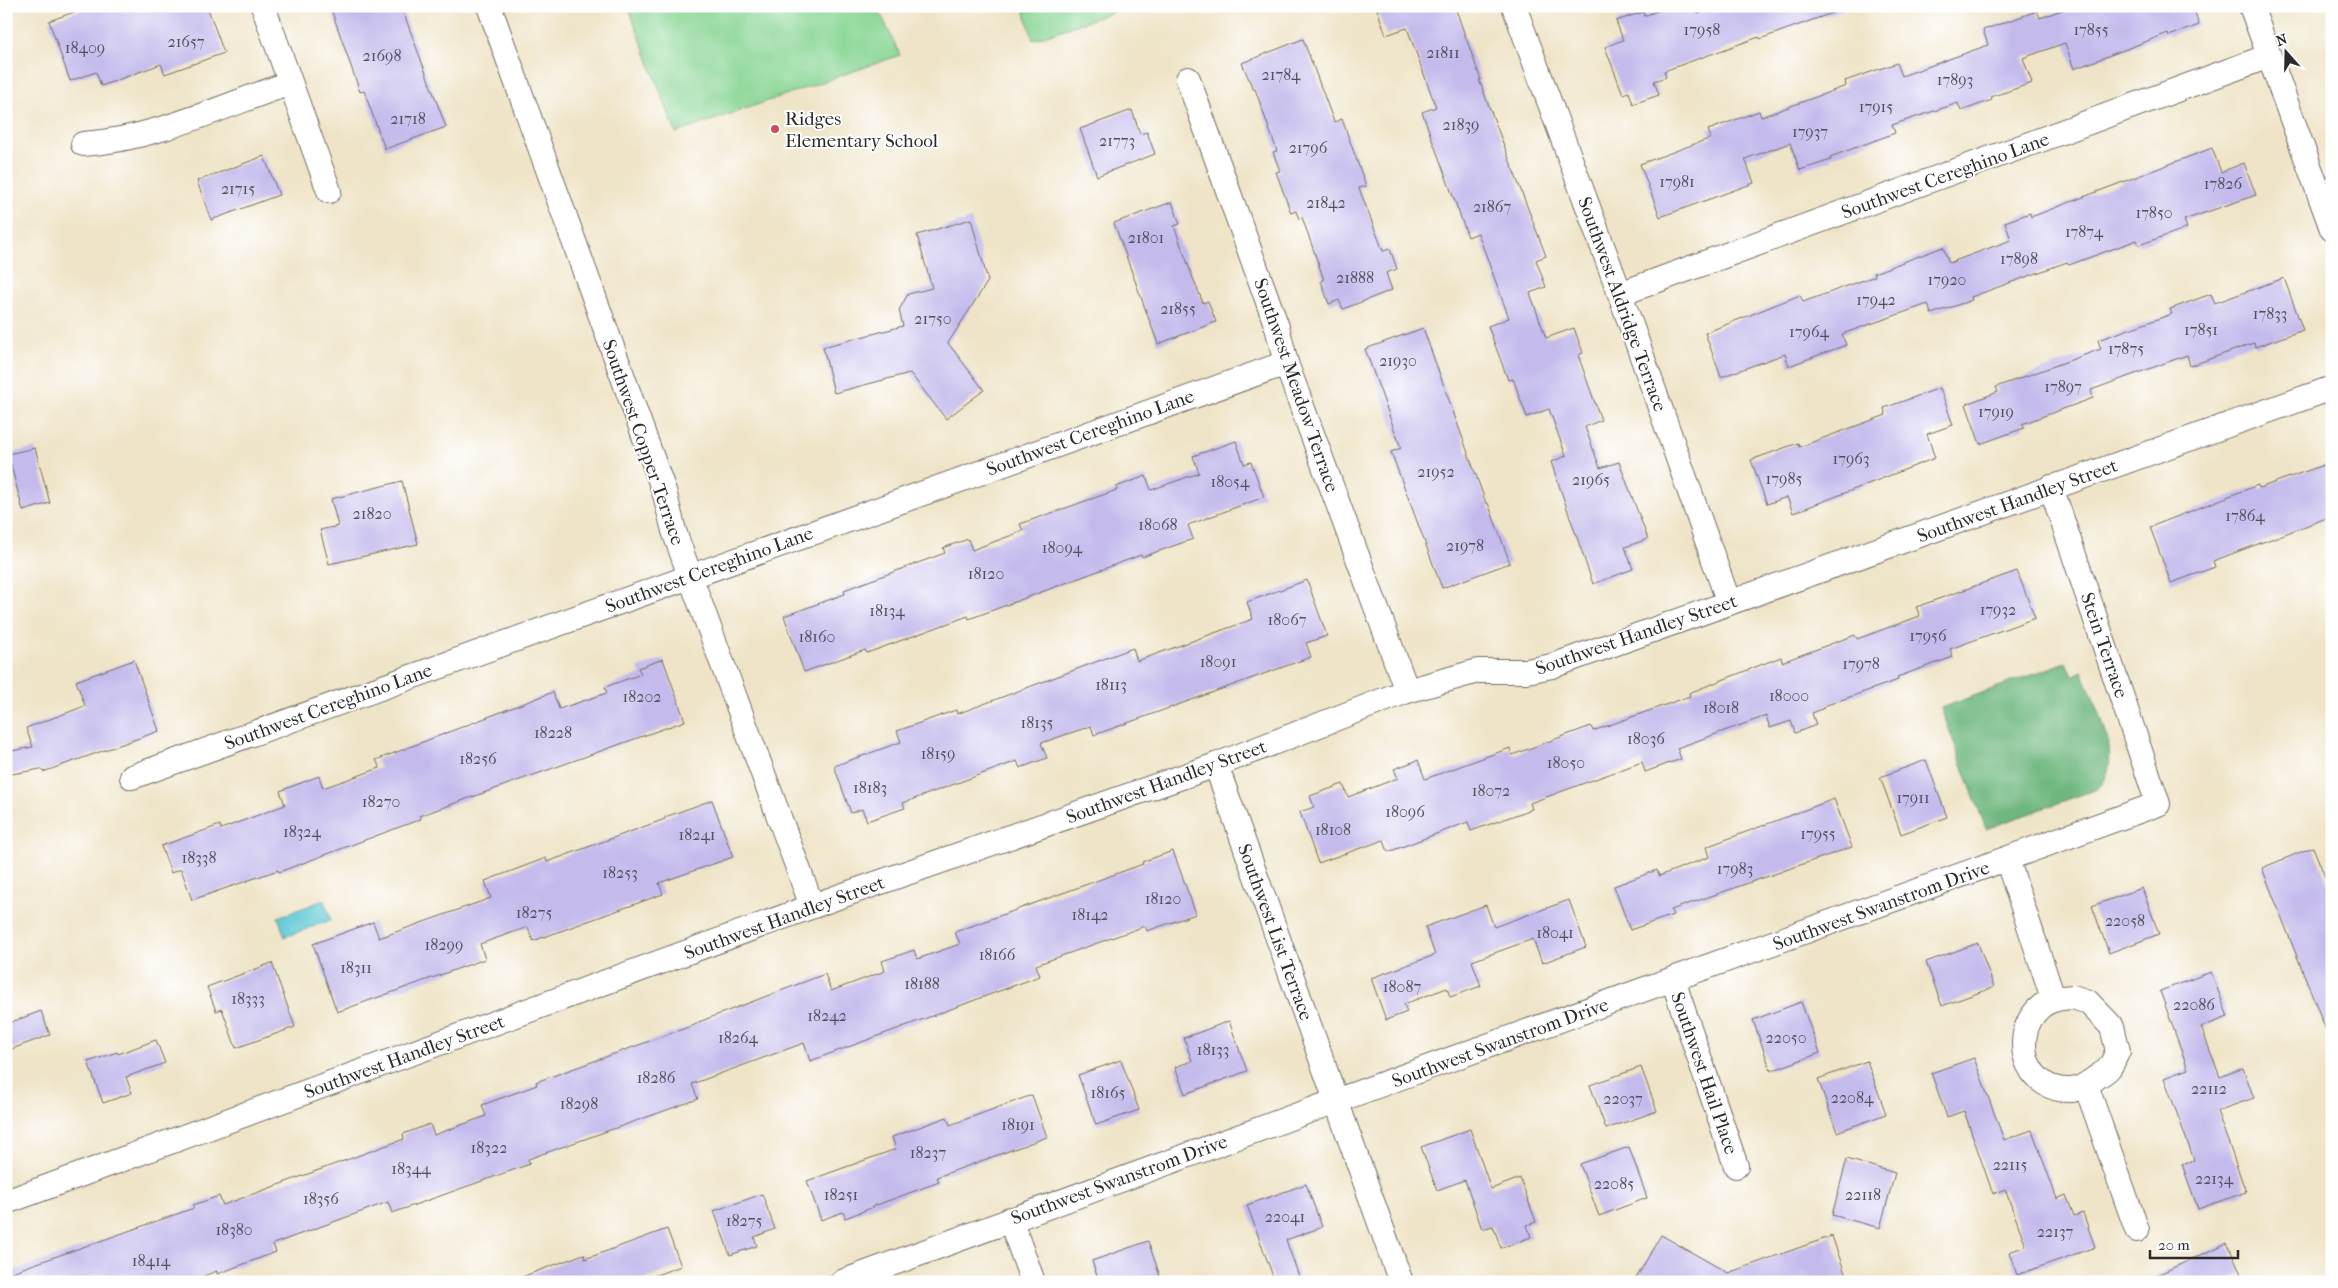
<svg xmlns="http://www.w3.org/2000/svg" width="2338" height="1288" viewBox="0 0 2338 1288" font-family="'IM FELL French Canon',serif">
	<style>
		.green { fill: #89d694; stroke: #5a8060 }
		.forest { fill: #6eb77e; stroke: #4c7154 }
		.water { fill: #5cc8d3; stroke: #447a7f }
		.building { fill: #c4bbec }
		.lines { fill: none; stroke-linecap: round; stroke-linejoin: round }
		.minor-casing { stroke: #706c62; stroke-width: 26 }
		.minor { stroke: #fff; stroke-width: 24 }
		.poi-dot { fill: #d1495b; stroke: #fff; stroke-width: 2 }
		.labels { text-anchor: middle; stroke-width: 4; stroke-linejoin: round; paint-order: stroke }
		.number-label { font-size: 16px; fill: #514f5b }
		.poi-label { font-size: 19px; fill: #2b2b2b; stroke: #fff; text-anchor: start }
		.street-label { font-size: 19px; fill: #2b2b2b; stroke: #fff }
	</style>
	<rect width="100%" height="100%" fill="#fff"/>
	<filter id="ink" filterUnits="userSpaceOnUse"><feTurbulence type="fractalNoise" baseFrequency=".02" numOctaves="2"/><feDisplacementMap in="SourceGraphic" scale="10" xChannelSelector="R" yChannelSelector="G"/><feConvolveMatrix kernelMatrix="1 2 1 2 8 2 1 2 1" color-interpolation-filters="sRGB"/></filter>
	<filter id="wash" filterUnits="userSpaceOnUse"><feTurbulence type="fractalNoise" baseFrequency=".0096" numOctaves="4" result="noise"/><feDisplacementMap in="SourceGraphic" scale="20" xChannelSelector="R" yChannelSelector="G"/><feGaussianBlur stdDeviation="1.12" result="paint"/><feColorMatrix in="noise" values="0 0 0 0 0 0 0 0 0 0 0 0 0 0 0 0 0 1.4 0 .05"/><feComposite in="paint" operator="in"/></filter>
	<g filter="url(#wash)">
		<rect width="100%" height="100%" fill="#efe4c7"/>
		<g class="green">
			<polygon points="628,6 877,6 900,55 676,133"/>
			<polygon points="1023,6 1130,6 1033,40"/>
		</g>
		<path class="forest" d="M 2066,662 L 2072,676 L 2082,671 C 2094,702 2128,763 2097,789 L 1986,829 L 1941,708 Z"/>
		<polygon class="water" points="324,900 331,920 285,937 278,917"/>
		<g id="blocks">
			<g class="building">
				<polygon points="91,6 207,6 224,53 165,74 161,64 101,86 96,72 70,81 49,21"/>
				<polygon points="330,6 401,6 446,127 385,149 364,91 360,92"/>
				<polygon points="1376,6 1457,6 1458,9 1456,10 1481,80 1479,80 1546,256 1536,260 1546,287 1530,293 1546,338 1574,328 1583,353 1578,355 1601,420 1585,427 1600,468 1619,462 1648,539 1625,547 1633,569 1593,584 1551,462 1566,456 1549,409 1527,417 1513,379 1508,380 1488,326 1509,318 1478,233 1468,237 1422,112 1436,107 1407,28 1386,35"/>
				<polygon points="1670,6 1695,6 1698,14 1720,6 1842,6 1843,9 1760,39 1759,37 1664,71 1666,77 1654,81 1659,95 1633,104 1629,92 1623,94 1605,47 1623,40 1616,21 1643,12 1644,16"/>
				<polygon points="2073,6 2193,6 2199,25 2169,36 2168,33 2074,69 2065,43 2023,58 2032,83 1991,97 1992,100 1961,111 1958,103 1892,125 1895,133 1830,157 1831,160 1800,170 1790,143 1745,159 1754,183 1660,217 1640,164 1711,138 1708,130 1759,111 1761,117 1846,86 1845,81 1897,63 1902,76 1988,45 1983,30 2037,11 2040,18"/>
				<polygon points="1303,39 1334,122 1342,119 1366,186 1359,188 1383,251 1390,249 1397,269 1386,273 1392,290 1343,309 1339,300 1329,304 1321,281 1324,280 1302,217 1299,219 1296,211 1291,213 1276,172 1280,171 1273,152 1277,151 1255,89 1253,89 1242,63"/>
				<polygon points="1132,110 1140,134 1147,132 1155,154 1097,176 1080,129"/>
				<polygon points="2212,148 2221,172 2244,163 2256,195 2184,220 2187,228 2139,245 2137,240 2069,265 2067,262 1971,297 1972,300 1931,314 1928,304 1842,334 1846,345 1789,366 1785,354 1721,377 1705,333 1800,295 1803,302 1875,276 1874,273 1943,247 1949,263 2011,240 2005,222 2030,213 2031,217"/>
				<polygon points="264,156 279,195 211,220 197,181"/>
				<polygon points="1172,202 1180,224 1174,226 1193,278 1203,303 1208,301 1216,322 1158,344 1114,223"/>
				<polygon points="971,219 988,281 948,343 984,390 946,419 910,373 834,393 823,347 903,326 899,310 908,294 932,288 917,235"/>
				<polygon points="2284,278 2303,330 2255,347 2254,343 2190,366 2187,355 2091,390 2093,398 2022,424 2024,428 1980,444 1966,404 1998,392 1996,387 2101,349 2098,340 2172,314 2170,309 2211,294 2215,303"/>
				<polygon points="1423,328 1486,503 1488,503 1510,563 1442,588 1391,452 1401,448 1365,349"/>
				<polygon points="1940,388 1953,425 1927,434 1935,458 1793,513 1787,497 1767,504 1751,460 1798,443 1799,447 1886,415 1884,408"/>
				<polygon points="1236,441 1244,464 1251,462 1264,497 1188,525 1193,539 1142,557 1141,555 969,619 968,616 867,653 865,650 804,672 784,616 845,594 844,590 945,553 943,548 968,539 972,550 1023,531 1020,524 1117,490 1116,487 1146,476 1151,490 1199,473 1193,456"/>
				<polygon points="35,448 50,503 23,511 8,454"/>
				<polygon points="2332,462 2332,516 2213,561 2215,567 2171,583 2150,527 2258,485 2259,488"/>
				<polygon points="402,481 418,544 329,564 320,530 338,526 331,499"/>
				<polygon points="2017,571 2035,618 1950,649 1953,657 1897,677 1898,680 1824,706 1825,708 1812,713 1816,725 1795,733 1791,721 1770,728 1766,716 1677,748 1681,759 1645,772 1642,762 1530,803 1532,809 1471,831 1468,822 1388,852 1384,840 1318,863 1300,812 1314,807 1310,796 1343,784 1348,797 1398,778 1394,769 1418,760 1425,779 1510,748 1512,755 1591,726 1593,731 1690,696 1689,693 1781,657 1782,662 1855,635 1857,639 1920,616 1916,607"/>
				<polygon points="1307,580 1327,636 1306,643 1311,657 1094,735 1091,726 1041,743 1047,758 1020,768 1017,761 903,803 905,808 867,821 862,809 851,813 834,766 901,742 897,731 956,710 957,714 1133,648 1137,661 1253,619 1247,602"/>
				<polygon points="663,659 685,721 419,816 421,819 279,872 278,870 192,900 181,869 171,873 161,846 220,825 221,829 285,805 280,791 319,776 323,788 380,768 376,760 553,692 559,709 607,693 605,687 641,674 638,668"/>
				<polygon points="134,660 159,731 43,772 41,769 6,775 6,752 33,747 26,728 85,706 76,681"/>
				<polygon points="1926,760 1947,817 1901,834 1880,777"/>
				<polygon points="1834,799 1852,847 1671,910 1673,915 1630,930 1614,886 1657,870 1659,876 1709,857 1706,847"/>
				<polygon points="712,800 733,857 659,883 663,894 533,941 528,927 480,944 485,959 337,1012 313,944 373,922 379,938 491,898 485,881 546,858 547,862 665,819 665,817"/>
				<polygon points="2313,847 2332,894 2330,1040 2262,868"/>
				<polygon points="1173,851 1196,914 1147,931 1145,926 1036,965 1040,976 870,1039 810,1061 804,1043 692,1084 698,1099 528,1159 530,1164 392,1213 388,1202 273,1244 276,1252 217,1274 217,1271 188,1282 6,1282 6,1274 194,1208 193,1205 219,1196 223,1205 404,1139 403,1134 430,1124 434,1135 486,1116 482,1105 537,1085 536,1082 697,1024 696,1023 825,974 831,991 885,971 882,961 914,950 917,959 960,944 955,932 1143,864 1142,862"/>
				<polygon points="2142,888 2159,934 2109,953 2092,906"/>
				<polygon points="1569,900 1586,947 1542,963 1533,939 1472,961 1481,986 1450,997 1447,988 1404,1004 1407,1012 1386,1020 1371,978 1435,955 1425,927 1486,905 1494,927"/>
				<polygon points="1978,943 1994,987 1942,1006 1926,962"/>
				<polygon points="272,963 295,1027 236,1048 222,1009 216,1011 207,987"/>
				<polygon points="2211,972 2228,1017 2201,1027 2220,1077 2243,1068 2254,1098 2217,1111 2246,1192 2198,1209 2182,1164 2194,1160 2164,1078 2188,1069 2160,991"/>
				<polygon points="1801,1002 1820,1053 1771,1071 1753,1020"/>
				<polygon points="41,1011 50,1035 6,1051 6,1024"/>
				<polygon points="1229,1021 1247,1071 1185,1094 1175,1067 1192,1061 1184,1038"/>
				<polygon points="156,1040 165,1063 126,1077 132,1093 103,1103 88,1062 117,1052 118,1054"/>
				<polygon points="1974,1058 2004,1140 2032,1130 2057,1199 2066,1195 2074,1216 2083,1213 2095,1247 2017,1275 2009,1252 2026,1246 2005,1189 1993,1194 1964,1111 1947,1117 1931,1073"/>
				<polygon points="1121,1060 1139,1110 1096,1125 1078,1075"/>
				<polygon points="1867,1061 1886,1114 1837,1132 1818,1079"/>
				<polygon points="1641,1067 1657,1111 1606,1129 1590,1085"/>
				<polygon points="1032,1095 1047,1137 937,1177 939,1182 874,1206 874,1207 845,1218 843,1212 821,1220 807,1181 896,1149 892,1137 947,1117 950,1125"/>
				<polygon points="1470,1129 1491,1189 1520,1178 1536,1222 1527,1225 1531,1237 1501,1248 1493,1226 1482,1229 1465,1180 1437,1190 1421,1147"/>
				<polygon points="1629,1147 1647,1198 1599,1216 1580,1164"/>
				<polygon points="1847,1159 1895,1173 1880,1228 1832,1215"/>
				<polygon points="1306,1184 1322,1227 1286,1240 1301,1282 1275,1282 1247,1205"/>
				<polygon points="762,1194 775,1229 754,1237 757,1246 730,1255 714,1211"/>
				<polygon points="667,1229 681,1266 637,1282 516,1282 516,1279 584,1254 585,1259"/>
				<polygon points="1661,1235 1728,1273 1832,1236 1848,1282 1634,1282"/>
				<polygon points="1148,1241 1162,1282 1099,1282 1092,1261"/>
				<polygon points="2227,1243 2241,1273 2222,1282 2142,1282"/>
			</g>
		</g>
	</g>
	<g filter="url(#ink)">
		<use href="#blocks" fill-opacity="0" stroke="#706c62" stroke-width="1"/>
		<g class="lines">
			<defs>
				<g id="minor">
					<polyline points="263,6 329,191"/>
					<polyline points="489,6 664,491 674,531 690,576 812,906"/>
					<polyline points="1514,6 1620,294 1729,603"/>
					<polyline points="2251,6 2332,229"/>
					<polyline points="1188,79 1277,327 1286,363 1407,691"/>
					<path d="M 83,144 C 155,139 223,106 290,83"/>
					<polyline points="1620,294 2269,56"/>
					<polyline points="1216,765 1401,1282"/>
					<polyline points="132,777 1286,363"/>
					<polyline points="2007,859 2053,998"/>
					<polyline points="1673,980 1736,1166"/>
					<path d="M 2073,997 L 2088,1002 L 2112,1027 L 2118,1051 C 2115,1056 2113,1063 2109,1068 C 2106,1072 2101,1074 2097,1077 C 2089,1083 2080,1090 2070,1090 C 2031,1091 2013,1049 2031,1018 C 2042,1001 2054,998 2073,997 Z"/>
					<polyline points="2086,1085 2137,1230"/>
					<polyline points="6,1202 835,898 1216,765 1407,691 1478,671 1527,671 1552,666 2332,388"/>
					<polyline points="1010,1219 1033,1282"/>
					<path d="M 842,1282 C 1279,1119 1720,963 2158,804 L 2051,487"/>
				</g>
			</defs>
			<use href="#minor" class="minor-casing"/>
			<use href="#minor" class="minor"/>
		</g>
	</g>
	<circle class="poi-dot" cx="775" cy="129" r="5"/>
	<g class="labels">
		<g class="number-label">
			<text x="1702" y="35">17958</text>
			<text x="2091" y="35">17855</text>
			<text x="186" y="47">21657</text>
			<text x="85" y="53">18409</text>
			<text x="1443" y="58">21811</text>
			<text x="382" y="61">21698</text>
			<text x="1281" y="80">21784</text>
			<text x="1955" y="85">17893</text>
			<text x="1876" y="112">17915</text>
			<text x="408" y="124">21718</text>
			<text x="1461" y="130">21839</text>
			<text x="1810" y="137">17937</text>
			<text x="1117" y="146">21773</text>
			<text x="1308" y="153">21796</text>
			<text x="1677" y="187">17981</text>
			<text x="2223" y="189">17826</text>
			<text x="238" y="194">21715</text>
			<text x="1326" y="208">21842</text>
			<text x="1492" y="212">21867</text>
			<text x="2154" y="218">17850</text>
			<text x="2084" y="237">17874</text>
			<text x="1146" y="243">21801</text>
			<text x="2019" y="264">17898</text>
			<text x="1355" y="283">21888</text>
			<text x="1947" y="285">17920</text>
			<text x="1876" y="305">17942</text>
			<text x="1178" y="314">21855</text>
			<text x="2270" y="319">17833</text>
			<text x="933" y="324">21750</text>
			<text x="2201" y="335">17851</text>
			<text x="1809" y="337">17964</text>
			<text x="2126" y="354">17875</text>
			<text x="1398" y="366">21930</text>
			<text x="2063" y="392">17897</text>
			<text x="1996" y="417">17919</text>
			<text x="1851" y="464">17963</text>
			<text x="1436" y="477">21952</text>
			<text x="1784" y="484">17985</text>
			<text x="1591" y="485">21965</text>
			<text x="1230" y="487">18054</text>
			<text x="372" y="519">21820</text>
			<text x="2245" y="521">17864</text>
			<text x="1158" y="530">18068</text>
			<text x="1465" y="551">21978</text>
			<text x="1062" y="553">18094</text>
			<text x="986" y="579">18120</text>
			<text x="1998" y="615">17932</text>
			<text x="887" y="616">18134</text>
			<text x="1287" y="625">18067</text>
			<text x="1928" y="641">17956</text>
			<text x="817" y="642">18160</text>
			<text x="1218" y="667">18091</text>
			<text x="1861" y="669">17978</text>
			<text x="1111" y="690">18113</text>
			<text x="1789" y="701">18000</text>
			<text x="642" y="702">18202</text>
			<text x="1721" y="713">18018</text>
			<text x="1037" y="728">18135</text>
			<text x="553" y="738">18228</text>
			<text x="1646" y="744">18036</text>
			<text x="938" y="759">18159</text>
			<text x="478" y="764">18256</text>
			<text x="1566" y="768">18050</text>
			<text x="870" y="793">18183</text>
			<text x="1491" y="796">18072</text>
			<text x="1913" y="803">17911</text>
			<text x="381" y="807">18270</text>
			<text x="1405" y="817">18096</text>
			<text x="1333" y="835">18108</text>
			<text x="302" y="837">18324</text>
			<text x="1818" y="839">17955</text>
			<text x="697" y="840">18241</text>
			<text x="199" y="863">18338</text>
			<text x="1735" y="874">17983</text>
			<text x="620" y="878">18253</text>
			<text x="1163" y="904">18120</text>
			<text x="534" y="918">18275</text>
			<text x="1090" y="920">18142</text>
			<text x="2125" y="926">22058</text>
			<text x="1555" y="938">18041</text>
			<text x="444" y="950">18299</text>
			<text x="997" y="960">18166</text>
			<text x="356" y="973">18311</text>
			<text x="922" y="989">18188</text>
			<text x="1402" y="992">18087</text>
			<text x="248" y="1004">18333</text>
			<text x="2194" y="1010">22086</text>
			<text x="827" y="1021">18242</text>
			<text x="738" y="1043">18264</text>
			<text x="1786" y="1043">22050</text>
			<text x="1213" y="1055">18133</text>
			<text x="656" y="1083">18286</text>
			<text x="2209" y="1094">22112</text>
			<text x="1108" y="1098">18165</text>
			<text x="1852" y="1103">22084</text>
			<text x="1623" y="1104">22037</text>
			<text x="579" y="1109">18298</text>
			<text x="1018" y="1130">18191</text>
			<text x="489" y="1153">18322</text>
			<text x="928" y="1158">18237</text>
			<text x="2010" y="1170">22115</text>
			<text x="411" y="1174">18344</text>
			<text x="2214" y="1184">22134</text>
			<text x="1614" y="1189">22085</text>
			<text x="841" y="1200">18251</text>
			<text x="1863" y="1200">22118</text>
			<text x="321" y="1204">18356</text>
			<text x="1285" y="1222">22041</text>
			<text x="744" y="1226">18275</text>
			<text x="234" y="1235">18380</text>
			<text x="2055" y="1237">22137</text>
			<text x="151" y="1266">18414</text>
		</g>
		<g class="poi-label">
			<text x="785" y="125">Ridges<tspan x="785" dy="22">Elementary School</tspan></text>
		</g>
		<g class="street-label">
			<text transform="translate(1945 175) rotate(-20)" y="7">Southwest Cereghino Lane</text>
			<text transform="translate(1623 304) rotate(70)" y="7">Southwest Aldridge Terrace</text>
			<text transform="translate(1297 385) rotate(71)" y="7">Southwest Meadow Terrace</text>
			<text transform="translate(1090 432) rotate(-20)" y="7">Southwest Cereghino Lane</text>
			<text transform="translate(644 442) rotate(71)" y="7">Southwest Copper Terrace</text>
			<text transform="translate(2017 500) rotate(-20)" y="7">Southwest Handley Street</text>
			<text transform="translate(709 569) rotate(-20)" y="7">Southwest Cereghino Lane</text>
			<text transform="translate(1636 634) rotate(-19)" y="7">Southwest Handley Street</text>
			<text transform="translate(2105 645) rotate(71)" y="7">Stein Terrace</text>
			<text transform="translate(328 706) rotate(-20)" y="7">Southwest Cereghino Lane</text>
			<text transform="translate(1166 781) rotate(-20)" y="7">Southwest Handley Street</text>
			<text transform="translate(1881 905) rotate(-20)" y="7">Southwest Swanstrom Drive</text>
			<text transform="translate(784 917) rotate(-20)" y="7">Southwest Handley Street</text>
			<text transform="translate(1276 932) rotate(70)" y="7">Southwest List Terrace</text>
			<text transform="translate(1500 1042) rotate(-20)" y="7">Southwest Swanstrom Drive</text>
			<text transform="translate(404 1056) rotate(-20)" y="7">Southwest Handley Street</text>
			<text transform="translate(1705 1073) rotate(71)" y="7">Southwest Hail Place</text>
			<text transform="translate(1119 1179) rotate(-20)" y="7">Southwest Swanstrom Drive</text>
		</g>
	</g>
	<rect width="2338" height="1288" fill="none" stroke="#fff" stroke-width="25"/>
	<g transform="translate(2286 52) rotate(340)" stroke="#ffffff" stroke-width="4" paint-order="stroke">
	<path d="M0-4L9 19L0 12L-9 19Z" fill="#2b2b2b"/>
	<text y="-8" font-size="14" font-weight="bold" text-anchor="middle" fill="#2b2b2b">N</text>
	</g>
	<path d="M2150 1250v8h88v-8" fill="none" stroke="#2b2b2b" stroke-width="2.5"/>
	<text x="2158" y="1250" font-size="15" fill="#2b2b2b" stroke="#ffffff" stroke-width="4" paint-order="stroke">20 m</text>
</svg>
